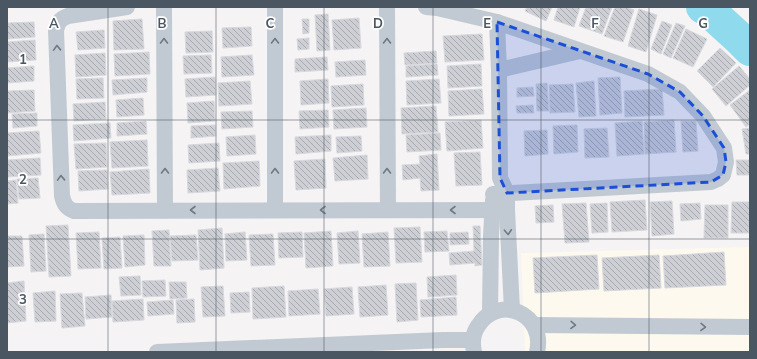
<svg xmlns="http://www.w3.org/2000/svg" width="757" height="359" viewBox="0 0 757 359" font-family="Mulish,sans-serif">
	<style>
		.commercial { fill: #fdf9ef }
		.lines { fill: none; stroke-linecap: round; stroke-linejoin: round }
		.river { stroke: #90daee; stroke-width: 34 }
		.building { fill: url(#building-back-hatch); stroke: #d7d9de }
		.minor { stroke: #c1cad2; stroke-width: 16 }
		.oneway { stroke: #6e7983 }
		.marked { fill: #1d4ed8; fill-opacity: 0.2; stroke: #1d4ed8; stroke-width: 3; stroke-dasharray: 8 5; stroke-linejoin: round }
		.grid { fill: none; stroke: #4a5661; stroke-width: 1; stroke-opacity: 0.55 }
		.grid-label { font-size: 13px; text-anchor: middle; font-weight: bold; fill: #4a5661; stroke: #fff; stroke-width: 3.5; stroke-linejoin: round; paint-order: stroke }
	</style>
	<defs>
		<pattern id="building-back-hatch" width="6" height="6" patternUnits="userSpaceOnUse"><rect width="6" height="6" fill="#cdcfd5"/><path d="M-1 5l2 2M0 0l6 6M5-1l2 2" fill="none" stroke="#a8abb0"/></pattern>
	</defs>
	<rect width="100%" height="100%" fill="#f5f3f3"/>
	<polygon class="commercial" points="750,247 750,352 525,352 521,253"/>
	<g class="lines">
		<polyline class="river" points="703,7 706,8 739,38 750,49"/>
	</g>
	<g class="building">
		<polygon points="527,7 552,7 546,21 525,11"/>
		<polygon points="558,7 580,7 574,27 554,20"/>
		<polygon points="586,7 612,7 602,34 579,26"/>
		<polygon points="615,7 626,7 634,10 623,42 604,36"/>
		<polygon points="639,9 657,15 646,52 628,46"/>
		<polygon points="328,14 330,50 317,51 315,15"/>
		<polygon points="359,18 361,48 334,50 332,20"/>
		<polygon points="142,19 144,49 114,50 113,21"/>
		<polygon points="302,19 309,19 309,33 303,34"/>
		<polygon points="662,21 672,25 661,54 651,49"/>
		<polygon points="34,22 35,37 7,39 7,23"/>
		<polygon points="676,23 685,26 671,58 663,54"/>
		<polygon points="251,27 252,46 223,48 222,28"/>
		<polygon points="686,29 707,39 693,67 673,58"/>
		<polygon points="104,30 105,48 78,50 76,32"/>
		<polygon points="212,31 213,52 186,53 185,32"/>
		<polygon points="482,34 484,60 445,62 443,36"/>
		<polygon points="309,38 309,49 298,50 297,39"/>
		<polygon points="35,40 36,60 7,62 7,42"/>
		<polygon points="720,48 736,63 713,87 697,71"/>
		<polygon points="436,51 437,63 405,65 404,53"/>
		<polygon points="149,52 150,74 115,76 114,54"/>
		<polygon points="105,53 106,75 76,77 75,55"/>
		<polygon points="211,55 212,73 184,74 183,56"/>
		<polygon points="252,55 254,75 222,77 221,57"/>
		<polygon points="327,57 328,70 295,72 295,59"/>
		<polygon points="365,60 366,75 336,77 335,62"/>
		<polygon points="437,64 438,75 406,77 406,66"/>
		<polygon points="481,64 482,86 448,88 447,66"/>
		<polygon points="34,66 34,81 7,83 7,68"/>
		<polygon points="739,66 750,79 750,85 726,106 712,89"/>
		<polygon points="215,77 216,95 186,97 185,79"/>
		<polygon points="620,77 622,113 600,115 598,78"/>
		<polygon points="103,78 104,98 77,99 76,79"/>
		<polygon points="147,78 147,92 113,95 112,80"/>
		<polygon points="328,79 329,103 301,105 300,81"/>
		<polygon points="439,79 441,103 407,105 406,81"/>
		<polygon points="250,81 252,104 219,106 218,83"/>
		<polygon points="594,81 596,116 579,117 576,83"/>
		<polygon points="547,83 549,111 537,111 536,84"/>
		<polygon points="363,84 364,105 332,107 331,86"/>
		<polygon points="573,84 575,112 550,113 549,85"/>
		<polygon points="533,87 534,96 517,97 517,88"/>
		<polygon points="482,89 484,114 449,116 448,91"/>
		<polygon points="662,89 664,115 625,117 624,91"/>
		<polygon points="34,90 35,111 7,113 7,91"/>
		<polygon points="750,90 750,124 746,127 730,105"/>
		<polygon points="143,98 144,115 117,117 116,100"/>
		<polygon points="214,101 215,121 188,123 187,103"/>
		<polygon points="105,102 106,119 74,121 73,104"/>
		<polygon points="533,105 534,113 517,113 516,106"/>
		<polygon points="436,106 438,132 402,134 401,108"/>
		<polygon points="366,108 367,127 334,129 333,110"/>
		<polygon points="328,110 329,127 300,129 299,111"/>
		<polygon points="252,111 253,127 222,129 221,112"/>
		<polygon points="37,113 37,126 13,128 12,114"/>
		<polygon points="481,120 483,148 447,151 445,122"/>
		<polygon points="674,120 676,152 645,154 644,122"/>
		<polygon points="146,121 147,134 117,136 117,123"/>
		<polygon points="642,121 644,154 617,156 615,123"/>
		<polygon points="681,121 696,121 698,151 683,152"/>
		<polygon points="110,123 111,138 74,141 73,125"/>
		<polygon points="215,125 216,136 191,138 191,126"/>
		<polygon points="577,125 578,152 554,154 553,126"/>
		<polygon points="607,128 609,157 585,158 584,129"/>
		<polygon points="750,128 750,154 746,154 742,129"/>
		<polygon points="547,130 548,154 525,156 524,131"/>
		<polygon points="39,131 41,153 7,156 7,133"/>
		<polygon points="440,133 441,150 407,152 406,135"/>
		<polygon points="255,135 256,154 227,156 226,137"/>
		<polygon points="331,135 331,151 296,154 295,137"/>
		<polygon points="361,136 362,151 337,153 336,137"/>
		<polygon points="147,140 148,166 112,168 110,142"/>
		<polygon points="106,143 107,167 76,169 74,144"/>
		<polygon points="219,143 220,161 189,163 188,145"/>
		<polygon points="480,152 482,185 456,186 454,153"/>
		<polygon points="437,154 439,190 421,191 420,178 403,180 402,165 420,164 419,156"/>
		<polygon points="367,155 368,179 335,181 333,158"/>
		<polygon points="40,158 41,175 7,177 7,160"/>
		<polygon points="325,159 326,188 296,190 294,161"/>
		<polygon points="736,160 750,160 750,175 737,175"/>
		<polygon points="259,161 260,186 224,189 223,163"/>
		<polygon points="218,168 220,191 188,193 187,170"/>
		<polygon points="149,169 150,193 112,195 110,172"/>
		<polygon points="107,170 108,189 79,191 78,171"/>
		<polygon points="38,178 40,198 19,199 17,179"/>
		<polygon points="16,180 18,203 7,204 7,181"/>
		<polygon points="645,200 647,230 612,232 610,202"/>
		<polygon points="672,201 674,234 652,236 650,202"/>
		<polygon points="732,202 750,202 749,233 731,233"/>
		<polygon points="586,203 589,242 565,243 562,204"/>
		<polygon points="607,203 608,232 592,233 590,204"/>
		<polygon points="700,203 701,219 681,221 680,204"/>
		<polygon points="553,205 554,222 536,223 535,206"/>
		<polygon points="705,205 728,205 728,238 704,238"/>
		<polygon points="68,225 71,276 49,277 46,226"/>
		<polygon points="473,226 480,226 482,265 475,266 475,263 450,265 449,253 474,251"/>
		<polygon points="420,227 422,262 396,263 394,228"/>
		<polygon points="222,228 224,268 200,270 198,230"/>
		<polygon points="169,230 171,266 154,266 152,231"/>
		<polygon points="331,231 333,266 306,268 304,233"/>
		<polygon points="358,231 360,263 339,264 337,233"/>
		<polygon points="447,231 449,251 425,252 424,232"/>
		<polygon points="99,232 101,268 78,269 76,233"/>
		<polygon points="245,232 247,260 226,261 225,234"/>
		<polygon points="302,232 303,257 279,258 278,233"/>
		<polygon points="388,232 390,266 364,267 362,234"/>
		<polygon points="468,232 469,244 450,245 450,233"/>
		<polygon points="44,234 46,271 31,272 29,235"/>
		<polygon points="273,234 275,265 251,266 249,235"/>
		<polygon points="144,235 145,265 125,267 123,236"/>
		<polygon points="196,235 198,260 172,261 170,236"/>
		<polygon points="7,236 22,236 24,266 7,267"/>
		<polygon points="120,237 122,268 104,269 102,238"/>
		<polygon points="724,252 726,285 665,288 663,256"/>
		<polygon points="597,255 599,289 535,293 533,258"/>
		<polygon points="659,255 661,288 604,291 602,258"/>
		<polygon points="456,275 457,295 428,297 427,277"/>
		<polygon points="140,276 141,295 121,296 119,277"/>
		<polygon points="165,280 166,296 143,297 142,281"/>
		<polygon points="24,281 26,321 7,323 7,283"/>
		<polygon points="169,282 186,282 187,298 170,299"/>
		<polygon points="416,283 418,320 397,322 395,284"/>
		<polygon points="386,285 388,315 360,317 358,287"/>
		<polygon points="223,286 225,316 203,317 201,287"/>
		<polygon points="284,286 286,317 253,319 252,288"/>
		<polygon points="352,287 354,314 326,316 324,289"/>
		<polygon points="318,289 320,314 289,316 288,291"/>
		<polygon points="55,291 56,321 35,322 33,293"/>
		<polygon points="249,292 250,312 231,313 230,293"/>
		<polygon points="82,293 85,326 62,328 60,294"/>
		<polygon points="111,295 112,317 86,319 85,297"/>
		<polygon points="456,297 457,315 421,317 420,300"/>
		<polygon points="143,299 144,320 113,322 112,301"/>
		<polygon points="194,299 195,322 177,323 176,300"/>
		<polygon points="173,300 174,314 148,316 147,302"/>
	</g>
	<g class="lines">
		<g class="minor">
			<path d="M 127,7 L 68,16 C 60,19 58,22 56,30 L 62,196 C 64,204 66,208 74,211 L 507,210"/>
			<polyline points="164,7 165,210"/>
			<polyline points="275,7 275,210"/>
			<polyline points="387,7 388,210"/>
			<polyline points="426,7 437,8 497,22 648,74 680,92 703,116 724,148 726,162 723,175 718,179 711,182 493,194"/>
			<polyline points="497,22 499,70 500,178 507,193 507,210 512,310"/>
			<polyline points="499,70 580,51"/>
			<polyline points="490,313 491,236 493,200"/>
			<polyline points="534,325 750,327"/>
			<polyline points="157,352 443,340 473,340"/>
			<path d="M 474,352 C 472,343 473,333 478,326 C 499,293 546,314 537,352"/>
		</g>
	</g>
	<defs><path id="oneway-chevron" d="M-2-3.5L2.5 0L-2 3.5" fill="none" stroke-width="1.6" stroke-linecap="round" stroke-linejoin="round"/></defs>
	<g class="oneway">
		<use href="#oneway-chevron" transform="translate(164 41) rotate(-90)"/>
		<use href="#oneway-chevron" transform="translate(275 41) rotate(-90)"/>
		<use href="#oneway-chevron" transform="translate(387 41) rotate(-90)"/>
		<use href="#oneway-chevron" transform="translate(57 48) rotate(-92)"/>
		<use href="#oneway-chevron" transform="translate(165 171) rotate(-90)"/>
		<use href="#oneway-chevron" transform="translate(275 171) rotate(-90)"/>
		<use href="#oneway-chevron" transform="translate(387 171) rotate(-90)"/>
		<use href="#oneway-chevron" transform="translate(61 178) rotate(-92)"/>
		<use href="#oneway-chevron" transform="translate(193 210) rotate(180)"/>
		<use href="#oneway-chevron" transform="translate(323 210) rotate(180)"/>
		<use href="#oneway-chevron" transform="translate(453 210) rotate(-180)"/>
		<use href="#oneway-chevron" transform="translate(508 232) rotate(87)"/>
		<use href="#oneway-chevron" transform="translate(573 325) rotate(1)"/>
		<use href="#oneway-chevron" transform="translate(703 327) rotate(1)"/>
	</g>
	<path class="marked" d="M 497,22 L 648,74 L 680,92 L 703,116 L 724,148 L 726,162 L 723,175 L 711,182 L 507,193 L 500,178 Z"/>
	<path class="grid" d="M 108,7 L 108,352M 216,7 L 216,352M 324,7 L 324,352M 433,7 L 433,352M 541,7 L 541,352M 649,7 L 649,352M 7,120 L 750,120M 7,239 L 750,239"/>
	<g class="grid-label">
		<text x="54" y="28">A</text>
		<text x="162" y="28">B</text>
		<text x="270" y="28">C</text>
		<text x="378" y="28">D</text>
		<text x="487" y="28">E</text>
		<text x="595" y="28">F</text>
		<text x="703" y="28">G</text>
		<text x="23" y="64">1</text>
		<text x="23" y="184">2</text>
		<text x="23" y="304">3</text>
	</g>
	<rect width="757" height="359" fill="none" stroke="#4a5661" stroke-width="16"/>
</svg>
